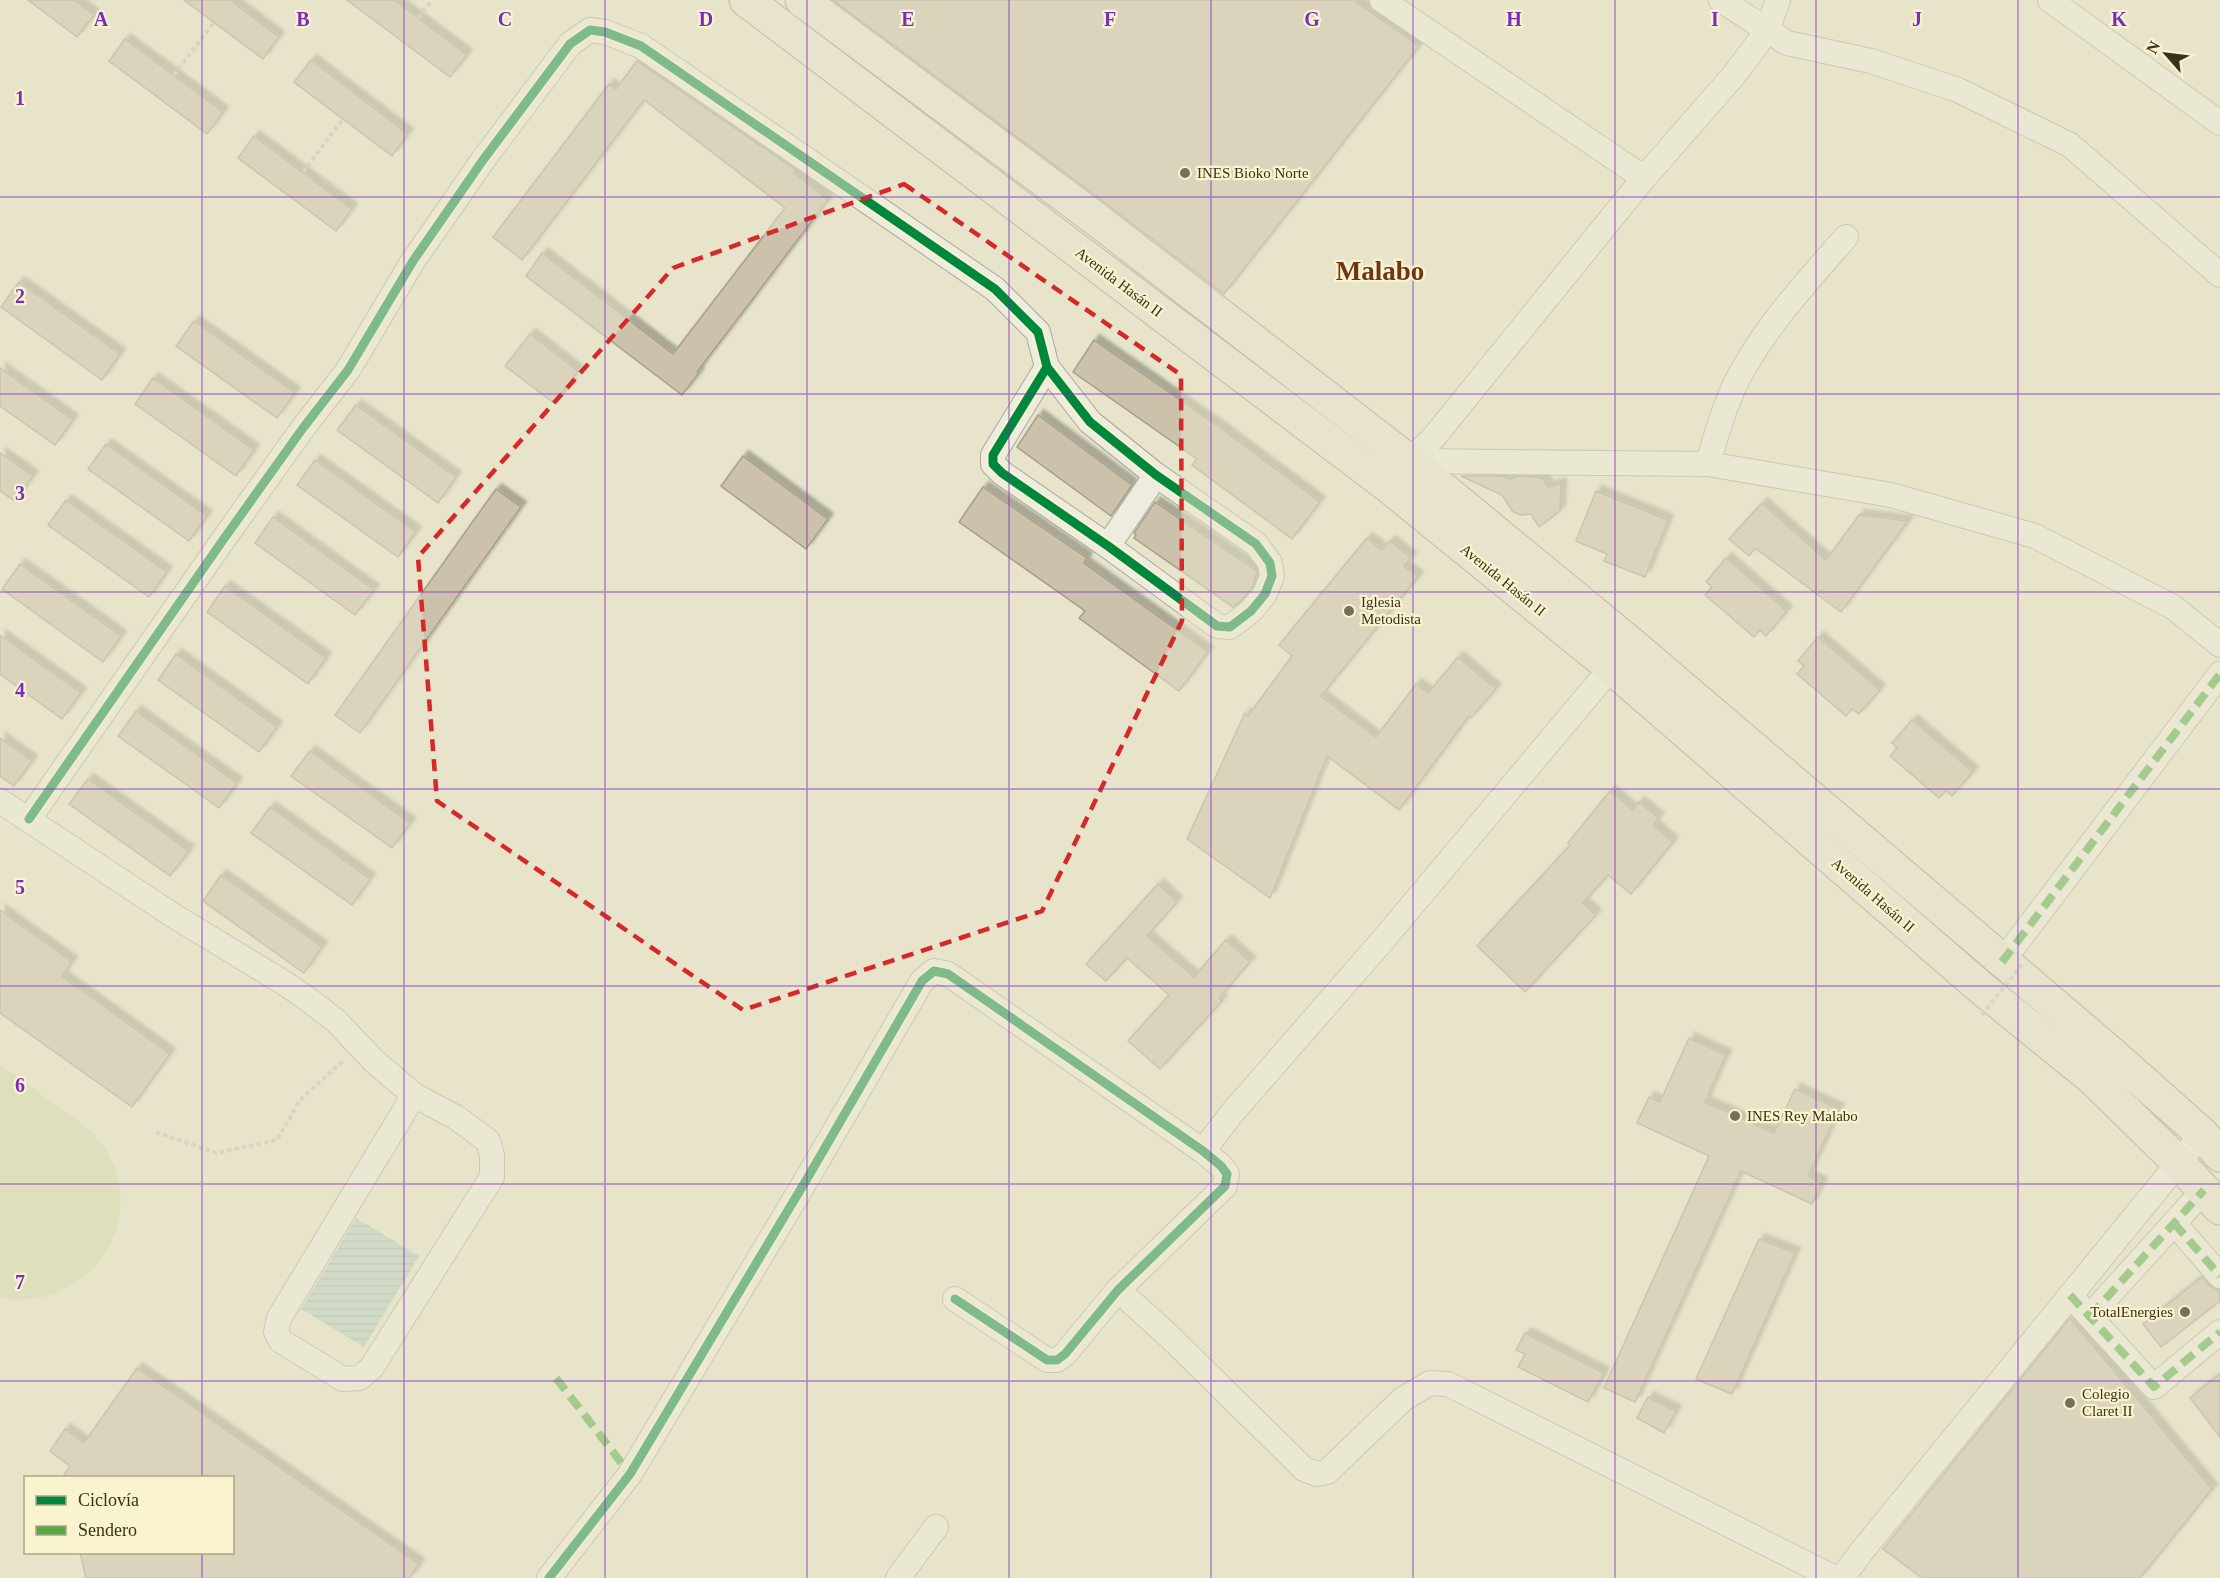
<svg xmlns="http://www.w3.org/2000/svg" width="2220" height="1578" viewBox="0 0 2220 1578" font-family="Georgia,serif">
	<style>
		.green { fill: #d2daab }
		.water { fill: url(#water-rules) }
		.building { fill: #ccc2ab; stroke: #a79f8a; stroke-width: 1.5; filter: url(#shadow) }
		.lines { fill: none; stroke-linecap: round; stroke-linejoin: round }
		.street-casing { stroke: #aca895; stroke-width: 26 }
		.primary-casing { stroke: #918d7b; stroke-width: 35 }
		.path { stroke: #c7c4b5; stroke-width: 4; stroke-dasharray: 4.5 3; stroke-linecap: butt }
		.street { stroke: #eeecde; stroke-width: 24 }
		.primary { stroke: #e6e3ce; stroke-width: 33 }
		.path-bridge { stroke: #c7c4b5; stroke-width: 4; stroke-dasharray: 4.5 3; stroke-linecap: butt }
		.quiet { stroke: #55ab43; stroke-width: 8; stroke-dasharray: 15 8; stroke-linecap: butt }
		.cycleway-casing { stroke: #f9f4cf; stroke-width: 13 }
		.cycleway { stroke: #00873e; stroke-width: 9 }
		.marked { fill: none; stroke: #d62828; stroke-width: 4.5; stroke-dasharray: 12 8; stroke-linejoin: round }
		.grid { fill: none; stroke: #7b2cbf; stroke-width: 1.5; stroke-opacity: 0.55 }
		.poi-dot { fill: #776f59; stroke: #f9f4cf; stroke-width: 2 }
		.labels { text-anchor: middle; stroke-width: 4.5; stroke-linejoin: round; paint-order: stroke }
		.poi-label { font-size: 15px; fill: #3b301b; stroke: #f9f4cf; text-anchor: start }
		.street-label { font-size: 15px; fill: #3b301b; stroke: #f9f4cf }
		.town-label { font-size: 27px; font-weight: bold; fill: #6d3615; stroke: #f9f4cf }
		.grid-label { font-size: 20px; text-anchor: middle; font-weight: bold; fill: #7b2cbf; stroke: #f9f4cf; stroke-width: 4.5; stroke-linejoin: round; paint-order: stroke }
	</style>
	<defs>
		<pattern id="water-rules" width="6" height="5" patternUnits="userSpaceOnUse" patternTransform="scale(1.5)"><rect width="6" height="5" fill="#b7cec3"/><path d="M0 2.5h6" fill="none" stroke="#9eb1a7"/></pattern>
		<filter id="shadow"><feDropShadow dx="5.5" dy="-5.5" stdDeviation="1.5" flood-color="#0004"/></filter>
	</defs>
	<rect width="100%" height="100%" fill="#e7e4cb"/>
	<path class="green" d="M 0,1065 C 19,1078 37,1092 56,1105 C 73,1117 92,1129 104,1147 C 153,1223 86,1313 0,1298 Z"/>
	<polygon class="water" points="356,1218 419,1256 364,1347 301,1309"/>
	<g class="building">
		<polygon points="28,0 74,0 94,15 77,37"/>
		<polygon points="184,0 230,0 279,37 263,59"/>
		<polygon points="347,0 394,0 467,55 450,77"/>
		<polygon points="833,0 1353,0 1419,46 1224,294 1103,201"/>
		<polygon points="125,39 223,112 207,134 109,61"/>
		<polygon points="311,60 408,134 392,156 294,82"/>
		<polygon points="637,61 796,170 794,173 828,200 697,372 699,373 682,395 526,276 542,253 673,354 785,208 644,100 522,260 493,237 609,84 616,89"/>
		<polygon points="254,136 352,209 336,231 238,158"/>
		<polygon points="19,282 120,354 102,380 1,307"/>
		<polygon points="194,321 295,393 277,418 176,346"/>
		<polygon points="530,334 578,371 554,403 505,366"/>
		<polygon points="1094,340 1219,427 1320,502 1292,539 1192,465 1197,459 1073,372"/>
		<polygon points="0,368 73,420 55,445 0,406"/>
		<polygon points="153,378 254,450 236,476 135,404"/>
		<polygon points="356,405 456,477 438,503 337,430"/>
		<polygon points="1038,415 1132,485 1111,516 1017,447"/>
		<polygon points="106,444 207,516 189,541 88,469"/>
		<polygon points="0,453 33,476 15,501 0,491"/>
		<polygon points="743,456 828,519 806,549 721,486"/>
		<polygon points="315,460 416,532 398,557 297,485"/>
		<polygon points="1461,476 1501,476 1510,479 1517,476 1535,477 1543,479 1548,487 1561,483 1560,511 1539,527 1531,514 1521,515 1513,512 1502,495"/>
		<polygon points="983,487 1087,558 1084,563 1208,652 1179,691 1079,618 1085,611 959,522"/>
		<polygon points="496,489 521,507 360,733 335,715"/>
		<polygon points="1596,491 1668,520 1645,577 1604,561 1607,554 1576,541"/>
		<polygon points="66,500 167,572 149,597 48,525"/>
		<polygon points="1155,502 1257,571 1253,587 1241,601 1233,607 1134,538 1136,535 1134,533"/>
		<polygon points="1762,503 1826,560 1859,515 1908,521 1841,612 1755,548 1749,556 1729,539"/>
		<polygon points="273,517 374,590 355,615 255,543"/>
		<polygon points="1367,538 1382,550 1390,541 1411,558 1404,566 1418,577 1321,696 1376,737 1416,684 1428,693 1458,657 1496,689 1471,718 1469,716 1399,810 1327,756 1270,898 1187,839 1245,713 1248,716 1292,656 1279,645"/>
		<polygon points="1726,558 1787,611 1766,636 1760,630 1754,637 1705,595 1712,587 1706,582"/>
		<polygon points="20,564 121,636 103,662 2,589"/>
		<polygon points="225,586 326,658 308,684 207,612"/>
		<polygon points="0,635 81,693 62,719 0,674"/>
		<polygon points="1818,637 1880,690 1859,714 1852,709 1846,716 1797,674 1804,666 1798,661"/>
		<polygon points="176,654 277,727 259,752 158,680"/>
		<polygon points="136,711 237,783 219,808 118,736"/>
		<polygon points="1912,720 1973,772 1952,796 1946,791 1939,798 1890,756 1897,748 1892,743"/>
		<polygon points="0,738 32,761 14,786 0,776"/>
		<polygon points="310,751 410,823 392,848 291,776"/>
		<polygon points="88,779 189,851 170,876 69,804"/>
		<polygon points="1610,791 1633,810 1639,802 1659,818 1653,825 1673,842 1631,894 1608,875 1583,903 1596,915 1525,992 1477,946 1570,845 1568,843"/>
		<polygon points="270,807 370,879 352,905 251,833"/>
		<polygon points="221,875 322,947 304,973 203,901"/>
		<polygon points="1158,884 1177,902 1147,936 1194,977 1226,940 1250,962 1219,998 1222,1001 1160,1069 1128,1041 1169,995 1127,958 1106,981 1086,964"/>
		<polygon points="0,910 72,962 62,976 170,1054 132,1107 0,1013"/>
		<polygon points="1689,1038 1726,1055 1705,1102 1774,1133 1795,1089 1839,1109 1808,1176 1822,1183 1812,1204 1741,1171 1635,1402 1604,1388 1709,1156 1637,1123 1649,1097 1660,1102"/>
		<polygon points="1759,1239 1795,1253 1732,1394 1696,1379"/>
		<polygon points="2202,1277 2210,1286 2218,1290 2220,1301 2161,1347 2143,1324"/>
		<polygon points="2070,1318 2212,1489 2140,1578 1922,1578 1883,1549"/>
		<polygon points="1525,1333 1604,1373 1588,1402 1518,1367 1525,1354 1516,1350"/>
		<polygon points="137,1368 419,1564 410,1578 86,1578 80,1552 232,1552 232,1478 62,1478 70,1466 50,1451 65,1429 84,1443"/>
		<polygon points="2220,1374 2220,1437 2190,1398"/>
		<polygon points="1648,1397 1676,1411 1664,1433 1637,1418"/>
	</g>
	<g class="lines">
		<defs>
			<g id="street">
				<polyline points="1382,0 1644,178"/>
				<polyline points="1721,0 1787,43 1871,61 1958,90 2070,145 2220,275"/>
				<polyline points="2050,0 2220,123"/>
				<polyline points="1409,461 1708,464 1891,495 2035,536 2173,607 2220,645"/>
				<path d="M 1708,464 C 1715,438 1722,414 1733,389 C 1759,333 1805,284 1846,237"/>
				<polyline points="1404,467 1434,437 1644,178 1734,75 1767,31 1778,0"/>
				<polyline points="1108,546 1156,475"/>
				<polyline points="0,801 174,916 286,984 309,1000 336,1021 375,1062 414,1095 457,1118 488,1141 492,1155 492,1177 372,1367 360,1378 343,1379 281,1341 276,1332 279,1318 414,1095"/>
				<polyline points="29,819 223,540 303,428 348,370 413,261 483,160 570,44 590,30 605,32 641,46 995,289 1038,332 1047,367 1090,422 1156,475 1256,544 1270,563 1272,576 1265,594 1251,611 1230,627 1217,626 1108,546 1002,473 993,464 993,455 1047,367"/>
				<polyline points="2002,962 2220,674"/>
				<polyline points="1203,1151 1232,1113 1383,940 1621,656"/>
				<polyline points="2174,1223 2220,1276"/>
				<polyline points="1118,1290 1170,1337 1304,1469 1317,1474 1327,1472 1403,1399 1430,1383 1448,1384 1835,1578"/>
				<polyline points="2070,1295 2154,1387 2220,1332"/>
				<polyline points="2090,1316 2204,1190"/>
				<polyline points="549,1578 630,1474 808,1177 922,981 934,971 948,974 1203,1151 1221,1166 1227,1174 1225,1186 1118,1290 1065,1354 1057,1360 1047,1360 955,1299"/>
				<polyline points="898,1578 936,1527"/>
				<polyline points="1842,1578 1862,1551 2202,1134"/>
			</g>
			<g id="primary">
				<polyline points="746,0 1387,485 1612,668 1980,987 2092,1078 2178,1162 2220,1208"/>
				<polyline points="802,0 1092,216 1409,461 1630,643 2112,1054 2202,1134 2220,1155"/>
			</g>
		</defs>
		<use href="#street" class="street-casing"/>
		<use href="#primary" class="primary-casing"/>
		<g class="path">
			<polyline points="418,18 432,0"/>
			<polyline points="174,75 214,22"/>
			<polyline points="303,172 343,119"/>
			<polyline points="156,1132 216,1153 277,1140 300,1100 343,1061"/>
		</g>
		<use href="#street" class="street"/>
		<use href="#primary" class="primary"/>
		<polyline class="path-bridge" points="1982,1015 2023,963"/>
		<g class="quiet">
			<polyline points="2002,962 2220,674"/>
			<polyline points="2174,1223 2220,1276"/>
			<polyline points="2070,1295 2154,1387 2220,1332"/>
			<polyline points="2090,1316 2204,1190"/>
			<polyline points="556,1378 630,1474"/>
		</g>
		<defs>
			<g id="cycleway">
				<polyline points="29,819 223,540 303,428 348,370 413,261 483,160 570,44 590,30 605,32 641,46 995,289 1038,332 1047,367 1090,422 1156,475 1256,544 1270,563 1272,576 1265,594 1251,611 1230,627 1217,626 1108,546 1002,473 993,464 993,455 1047,367"/>
				<polyline points="549,1578 630,1474 808,1177 922,981 934,971 948,974 1203,1151 1221,1166 1227,1174 1225,1186 1118,1290 1065,1354 1057,1360 1047,1360 955,1299"/>
			</g>
		</defs>
		<use href="#cycleway" class="cycleway-casing"/>
		<use href="#cycleway" class="cycleway"/>
	</g>
	<path d="M0 0H2220V1578H0ZM 904,184 L 1181,375 L 1182,621 L 1042,911 L 743,1010 L 437,801 L 418,557 L 673,268 Z" fill="#e7e4cb" fill-opacity=".55" fill-rule="evenodd"/>
	<path class="marked" d="M 904,184 L 1181,375 L 1182,621 L 1042,911 L 743,1010 L 437,801 L 418,557 L 673,268 Z"/>
	<path class="grid" d="M 202,0 L 202,1478M 404,0 L 404,1578M 605,0 L 605,1578M 807,0 L 807,1578M 1009,0 L 1009,1578M 1211,0 L 1211,1578M 1413,0 L 1413,1578M 1615,0 L 1615,1578M 1816,0 L 1816,1578M 2018,0 L 2018,1578M 0,197 L 2220,197M 0,394 L 2220,394M 0,592 L 2220,592M 0,789 L 2220,789M 0,986 L 2220,986M 0,1184 L 2220,1184M 0,1381 L 2220,1381M 202,1552 L 202,1578"/>
	<g class="poi-dot">
		<circle cx="1185" cy="173" r="6"/>
		<circle cx="1349" cy="611" r="6"/>
		<circle cx="1735" cy="1116" r="6"/>
		<circle cx="2185" cy="1312" r="6"/>
		<circle cx="2070" cy="1403" r="6"/>
	</g>
	<g class="labels">
		<g class="poi-label">
			<text x="1197" y="178">INES Bioko Norte</text>
			<text x="1361" y="607">Iglesia<tspan x="1361" dy="17">Metodista</tspan></text>
			<text x="1747" y="1121">INES Rey Malabo</text>
			<text x="2173" y="1317" text-anchor="end">TotalEnergies</text>
			<text x="2082" y="1399">Colegio<tspan x="2082" dy="17">Claret II</tspan></text>
		</g>
		<g class="street-label">
			<text transform="translate(1119 282) rotate(37)" y="5">Avenida Hasán II</text>
			<text transform="translate(1503 580) rotate(39)" y="5">Avenida Hasán II</text>
			<text transform="translate(1873 895) rotate(41)" y="5">Avenida Hasán II</text>
		</g>
		<g class="town-label">
			<text x="1380" y="280">Malabo</text>
		</g>
	</g>
	<g class="grid-label">
		<text x="101" y="26">A</text>
		<text x="303" y="26">B</text>
		<text x="505" y="26">C</text>
		<text x="706" y="26">D</text>
		<text x="908" y="26">E</text>
		<text x="1110" y="26">F</text>
		<text x="1312" y="26">G</text>
		<text x="1514" y="26">H</text>
		<text x="1715" y="26">I</text>
		<text x="1917" y="26">J</text>
		<text x="2119" y="26">K</text>
		<text x="20" y="105">1</text>
		<text x="20" y="303">2</text>
		<text x="20" y="500">3</text>
		<text x="20" y="697">4</text>
		<text x="20" y="894">5</text>
		<text x="20" y="1092">6</text>
		<text x="20" y="1289">7</text>
	</g>
	<rect x="24" y="1476" width="210" height="78" fill="#f9f4cf" stroke="#ada687" stroke-width="1.5"/>
	<rect x="36" y="1496" width="30" height="9" fill="#00873e" stroke="#ada687" stroke-width="1.5"/>
	<text x="78" y="1506" font-size="18" fill="#3b301b">Ciclovía</text>
	<rect x="36" y="1526" width="30" height="9" fill="#55ab43" stroke="#ada687" stroke-width="1.5"/>
	<text x="78" y="1536" font-size="18" fill="#3b301b">Sendero</text>
	<g transform="translate(2166 54) rotate(298)" stroke="#f9f4cf" stroke-width="4.5" paint-order="stroke">
	<path d="M0-4.5L10 22L0 15L-10 22Z" fill="#3b301b"/>
	<text y="-9" font-size="16" font-weight="bold" text-anchor="middle" fill="#3b301b">N</text>
	</g>
</svg>
